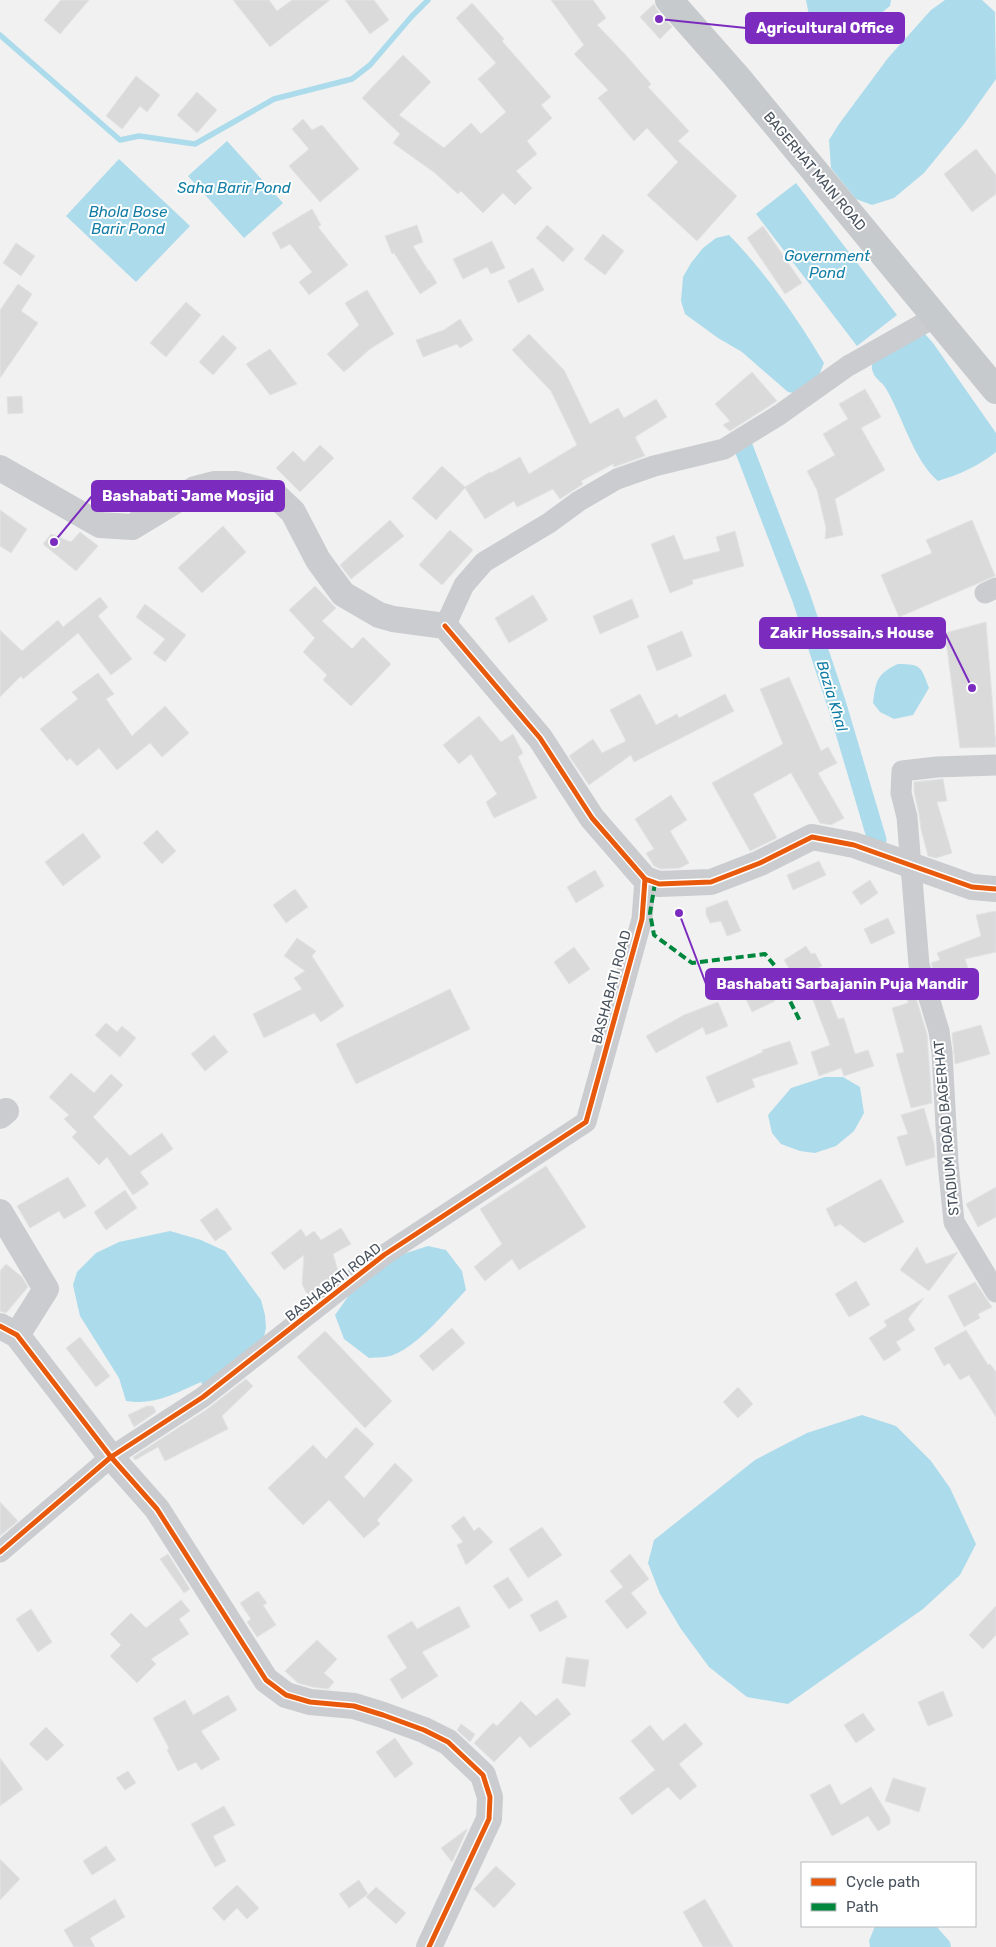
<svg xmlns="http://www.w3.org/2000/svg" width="996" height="1947" viewBox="0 0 996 1947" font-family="Rubik,sans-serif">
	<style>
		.water { fill: #acdbeb }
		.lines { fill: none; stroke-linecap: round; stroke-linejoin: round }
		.stream { stroke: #acdbeb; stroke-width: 5.5 }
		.canal { stroke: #acdbeb; stroke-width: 19 }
		.building { fill: #dadadb; stroke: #e2e3e4 }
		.minor { stroke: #cacccf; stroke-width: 21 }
		.tertiary { stroke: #cacccf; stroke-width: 26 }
		.primary { stroke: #c7cacd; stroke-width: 28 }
		.quiet { stroke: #00873e; stroke-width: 4; stroke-dasharray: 8 4; stroke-linecap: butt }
		.cycleway-casing { stroke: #fff; stroke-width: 8 }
		.cycleway { stroke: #e8590c; stroke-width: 5 }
		.labels { text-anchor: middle; stroke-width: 4; stroke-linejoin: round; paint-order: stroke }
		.street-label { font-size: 14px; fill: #48525d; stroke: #fff }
		.water-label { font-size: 15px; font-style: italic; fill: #127ea6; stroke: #fff }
		.leader { fill: none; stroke: #7b2cbf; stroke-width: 2 }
		.callout-dot { fill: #7b2cbf; stroke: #fff; stroke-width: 2 }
		.callout { fill: #7b2cbf; stroke: #7b2cbf; stroke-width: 2 }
		.callout-label { font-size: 15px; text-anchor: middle; font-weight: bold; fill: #fff }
	</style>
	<rect width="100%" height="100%" fill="#f1f1f1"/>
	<g class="water">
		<path d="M 806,0 L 891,0 L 890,6 C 880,14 870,24 859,30 C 844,38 821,23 809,15 Z"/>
		<polygon points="945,0 982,0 995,12 996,79 964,124 924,173 894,198 872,205 856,199 831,168 829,140 839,124 888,58 931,10"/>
		<polygon points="227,141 283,203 244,238 188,176"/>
		<polygon points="119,159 190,226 136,282 66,216"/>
		<polygon points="796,183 897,315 857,346 756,214"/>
		<path d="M 729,235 C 766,273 797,318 824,363 L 815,385 L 799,394 L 788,392 L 742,352 L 718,338 L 685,314 L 681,301 L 683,277 L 691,263 L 703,248 L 716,238 Z"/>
		<path d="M 925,334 L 933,343 L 996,433 L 996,452 C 979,466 958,475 938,481 C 913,460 902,414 885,387 C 882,382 875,379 873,372 C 871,368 872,365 873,361 Z"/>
		<path d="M 898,664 C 922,664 921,667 929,688 L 913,715 L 894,719 L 880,712 L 873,703 C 876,680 877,674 898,664 Z"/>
		<polygon points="825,1077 843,1077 860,1087 864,1113 854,1131 836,1146 815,1153 800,1151 781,1144 772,1133 768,1115 791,1088"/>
		<path d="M 170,1231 L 201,1240 L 225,1251 L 261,1300 L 265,1315 L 266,1328 L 263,1341 L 207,1394 L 201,1382 C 176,1393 154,1406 126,1401 L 119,1378 L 80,1316 L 73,1285 L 77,1272 L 96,1253 L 119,1242 Z"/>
		<path d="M 428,1246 L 446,1250 L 462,1271 L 466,1290 C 447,1310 418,1346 393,1355 C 386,1358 377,1357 369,1358 L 344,1339 L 335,1315 L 352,1291 L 391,1258 Z"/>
		<polygon points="862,1415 896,1426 931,1461 950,1488 976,1544 960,1575 923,1609 788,1704 747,1697 709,1667 681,1629 660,1594 648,1563 654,1540 755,1460 807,1433"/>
		<polygon points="875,1926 936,1926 950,1942 951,1947 870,1947 869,1941"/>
	</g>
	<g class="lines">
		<polyline class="stream" points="0,35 120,140 139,136 195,144 274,99 352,79 370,65 412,16 428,0"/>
		<polyline class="canal" points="741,441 801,597 837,705 877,840"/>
	</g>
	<g class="building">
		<polygon points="61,0 89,0 60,34 44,20"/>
		<polygon points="233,0 269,0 277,11 292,0 330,0 270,47"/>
		<polygon points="345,0 374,0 389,20 370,34"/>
		<polygon points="551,0 593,0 606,18 597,25 623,52 651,84 648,87 689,131 678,141 737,196 697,241 647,195 678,162 647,128 634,141 598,98 608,90 574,54 584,45"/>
		<polygon points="472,3 504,39 502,41 551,97 541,105 552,118 527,141 537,154 516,171 532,188 515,205 503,193 483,213 461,191 458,194 435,173 393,143 400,134 362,98 403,55 431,82 399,115 444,148 471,123 481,134 506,112 478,79 496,63 456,18"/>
		<polygon points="654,4 657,10 672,27 660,39 640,17"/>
		<polygon points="136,76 160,95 147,112 140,106 122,129 106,116"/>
		<polygon points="197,92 217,110 197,133 177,115"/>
		<polygon points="303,119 312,130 322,125 359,169 320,202 289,166 309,149 292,129"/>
		<polygon points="976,149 996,175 996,194 972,212 944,174"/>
		<polygon points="312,209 321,225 318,227 348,265 309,295 299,282 312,272 290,244 281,249 272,233"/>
		<polygon points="417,225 423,242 413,246 428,270 426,271 429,270 437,283 420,294 394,253 392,254 385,236"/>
		<polygon points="547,225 574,249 563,262 536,238"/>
		<polygon points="763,226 802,283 785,294 747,238"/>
		<polygon points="603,234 624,251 605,275 584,259"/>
		<polygon points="492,241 505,268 491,274 487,267 463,279 453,259"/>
		<polygon points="16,243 35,256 21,276 3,263"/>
		<polygon points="533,268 544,290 518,303 508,281"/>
		<polygon points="18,284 32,294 21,311 38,323 0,378 0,310"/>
		<polygon points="367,290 394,334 370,349 344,372 327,354 359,325 345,303"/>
		<polygon points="186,302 201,315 166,357 150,343"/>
		<polygon points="460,319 473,340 460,348 457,344 423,357 416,340 444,330"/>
		<polygon points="529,334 564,370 590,424 618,408 624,418 656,399 667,417 635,437 645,456 614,467 613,464 581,481 583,484 560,499 553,489 517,507 514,501 485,519 465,488 436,520 412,498 442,466 465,487 490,472 491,473 520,457 529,474 577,445 551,391 512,350"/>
		<polygon points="223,335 237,348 213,375 199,362"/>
		<polygon points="270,349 297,384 270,395 246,364"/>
		<polygon points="752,372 777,401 730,431 723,425 730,421 715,404"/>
		<polygon points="865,389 881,417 861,428 885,470 835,499 843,535 825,539 826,528 817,490 807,471 835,455 823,434 848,419 839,404"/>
		<polygon points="22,396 23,413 8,414 7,397"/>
		<polygon points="320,445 334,458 300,492 276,468 293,451 304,462"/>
		<polygon points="0,510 27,529 11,553 0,546"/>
		<polygon points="390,520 404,536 351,579 340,565"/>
		<polygon points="972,520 995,576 899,617 881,575 932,553 926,540"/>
		<polygon points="223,526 246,552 202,593 178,568"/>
		<polygon points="450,530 473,550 442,585 419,565"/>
		<polygon points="735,531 744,566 692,580 693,584 670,593 651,544 674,535 684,560 720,551 716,537"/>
		<polygon points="80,532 98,546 76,571 43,544 51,534 71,542"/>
		<polygon points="315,586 336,608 322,621 352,649 363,637 391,664 351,706 323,680 327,675 303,652 315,638 289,610"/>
		<polygon points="533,595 548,620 509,643 495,618"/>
		<polygon points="100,597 108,607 98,616 132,659 111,675 78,633 23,679 21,676 0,697 0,630 22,651 58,620 63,627"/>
		<polygon points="632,599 639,617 600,634 593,616"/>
		<polygon points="145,604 186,635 165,662 153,653 165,639 136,617"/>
		<polygon points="986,622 996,747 960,748 945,633"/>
		<polygon points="682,631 692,656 657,671 647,646"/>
		<polygon points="98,673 114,694 106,699 132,736 165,706 189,733 162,757 150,743 117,770 99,748 77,766 70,758 67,761 40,729 78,699 72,692"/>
		<polygon points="789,677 821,751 828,747 837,763 818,773 844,818 831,825 820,823 791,773 753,794 777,838 750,851 712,783 783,744 760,689"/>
		<polygon points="640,694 656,725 677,714 679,718 725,694 734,711 634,762 631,755 589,785 569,756 593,739 602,753 626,741 610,710"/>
		<polygon points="479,716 501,742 513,734 523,753 518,757 537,798 494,818 486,802 497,794 471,754 459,764 443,745"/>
		<polygon points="943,779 947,801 937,802 952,853 936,858 928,856 921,829 919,814 914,792 914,782"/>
		<polygon points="671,795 687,820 670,831 689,863 680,868 661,869 654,866 646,853 654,849 635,819"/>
		<polygon points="157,830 176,851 162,864 143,843"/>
		<polygon points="83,833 101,857 63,886 45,862"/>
		<polygon points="819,861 826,875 793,890 787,875"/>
		<polygon points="595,870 604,886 576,903 567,887"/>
		<polygon points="870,880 878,893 861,905 852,892"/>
		<polygon points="295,889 308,907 286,923 273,905"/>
		<polygon points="727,900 741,931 727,936 721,921 710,923 706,914 706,908"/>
		<polygon points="996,911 996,952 965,959 968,968 942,978 948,993 941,996 931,963 940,960 937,953 981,936 976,915"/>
		<polygon points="888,918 895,933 871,944 864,929"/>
		<polygon points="297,938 316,951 312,956 344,1006 321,1022 314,1013 264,1038 253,1014 302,989 294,978 305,971 284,956"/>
		<polygon points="806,946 811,954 815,953 822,966 818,968 838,1019 844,1018 855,1054 868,1050 874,1066 844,1076 841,1068 819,1076 811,1052 830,1045 804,976 797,981 784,960"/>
		<polygon points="574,947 590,969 569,984 554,962"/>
		<polygon points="762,973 775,1001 752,1012 739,984"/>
		<polygon points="910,978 927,1034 932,1103 911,1108 896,1054 904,1052 892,1008 908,1003 903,980"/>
		<polygon points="450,989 470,1029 356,1084 336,1044"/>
		<polygon points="718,1002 728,1026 706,1035 703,1027 656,1053 646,1036 684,1015"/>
		<polygon points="106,1023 117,1032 122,1026 136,1038 120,1057 95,1035"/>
		<polygon points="981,1025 990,1054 955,1064 952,1033"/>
		<polygon points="214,1035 228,1052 205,1071 191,1054"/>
		<polygon points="790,1041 798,1064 752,1079 755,1087 717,1103 706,1077 763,1052 762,1050"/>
		<polygon points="71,1073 94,1093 111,1074 123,1085 93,1117 130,1156 162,1133 173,1149 140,1172 149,1184 133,1195 107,1157 99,1165 72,1137 77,1132 64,1119 69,1115 49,1097"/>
		<polygon points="924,1108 934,1144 935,1157 906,1166 897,1137 908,1134 901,1115"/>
		<polygon points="546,1166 586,1227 519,1270 512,1259 485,1281 474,1267 502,1244 480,1209"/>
		<polygon points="68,1177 86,1206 64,1219 59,1211 30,1228 17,1206"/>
		<polygon points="881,1179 904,1222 864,1243 840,1224 835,1227 826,1209"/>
		<polygon points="996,1187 996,1217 978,1227 966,1204"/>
		<polygon points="125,1190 137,1208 106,1230 94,1212"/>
		<polygon points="217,1208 232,1229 215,1241 200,1220"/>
		<polygon points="341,1228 351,1244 333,1254 339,1274 311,1296 306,1292 302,1284 304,1255 284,1270 271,1253 301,1229 306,1237 314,1231 321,1240"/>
		<polygon points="917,1247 926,1264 958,1252 929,1291 900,1270"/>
		<polygon points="6,1264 22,1277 28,1287 6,1313 0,1311 0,1271"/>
		<polygon points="856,1281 870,1305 849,1317 835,1294"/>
		<polygon points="975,1282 992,1307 978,1314 980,1318 964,1327 948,1296"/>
		<polygon points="924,1298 908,1319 915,1330 896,1342 901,1350 884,1361 869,1338 887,1326 884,1321"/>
		<polygon points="452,1328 465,1343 433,1371 419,1356"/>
		<polygon points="966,1330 988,1365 990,1364 996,1372 996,1417 969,1375 960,1380 949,1363 944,1366 934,1348"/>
		<polygon points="325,1331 392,1401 365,1428 297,1357"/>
		<polygon points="80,1337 110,1376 96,1387 66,1348"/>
		<polygon points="246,1379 253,1386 222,1416 228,1429 165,1461 158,1447 135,1460 133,1457 206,1410"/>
		<polygon points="738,1387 753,1404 738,1418 723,1402"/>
		<polygon points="147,1406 153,1406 156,1412 134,1427 128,1415"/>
		<polygon points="356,1427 374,1444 344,1477 364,1498 395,1463 413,1480 377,1520 380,1524 364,1538 329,1500 303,1525 268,1488 313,1445 326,1459"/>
		<polygon points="0,1502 18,1521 0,1536"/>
		<polygon points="464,1516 474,1531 479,1527 493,1542 466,1565 457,1545 463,1542 451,1526"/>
		<polygon points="542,1527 562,1555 528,1578 509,1549"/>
		<polygon points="168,1554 190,1589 184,1593 160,1559"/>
		<polygon points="630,1554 649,1579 631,1593 647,1613 627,1629 605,1601 623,1587 610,1571"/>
		<polygon points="508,1577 523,1600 509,1609 493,1586"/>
		<polygon points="258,1591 267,1603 263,1605 276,1625 257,1637 247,1622 251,1619 240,1603"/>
		<polygon points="181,1600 190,1611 179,1619 189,1634 151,1659 156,1664 137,1683 110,1656 121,1645 110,1634 131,1613 146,1628"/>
		<polygon points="557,1600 567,1617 540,1632 530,1615"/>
		<polygon points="459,1606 470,1627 422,1652 438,1676 402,1699 390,1679 407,1668 387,1636 412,1621 417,1629"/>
		<polygon points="996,1606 996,1635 983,1649 969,1635"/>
		<polygon points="31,1609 52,1642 38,1652 16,1619"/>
		<polygon points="317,1640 337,1659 324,1673 334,1682 328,1689 313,1687 298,1683 285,1671"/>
		<polygon points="566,1657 589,1660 585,1687 562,1683"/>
		<polygon points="943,1691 953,1716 928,1726 918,1702"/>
		<polygon points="228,1695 237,1710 201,1731 220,1759 201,1770 196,1762 178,1771 167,1750 169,1748 153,1718 185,1700 193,1715"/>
		<polygon points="557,1698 571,1714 530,1748 520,1736 494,1762 474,1743 493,1723 497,1726 521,1701 536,1716"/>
		<polygon points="863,1713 875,1730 856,1743 844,1725"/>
		<polygon points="685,1723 703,1744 679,1764 697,1786 680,1800 668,1787 632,1815 619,1798 655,1770 631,1741 650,1725 663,1741"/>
		<polygon points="461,1724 475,1734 470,1742 457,1730"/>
		<polygon points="46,1727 64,1745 47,1761 29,1744"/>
		<polygon points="395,1738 413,1764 395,1778 376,1752"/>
		<polygon points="0,1758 23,1789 0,1806"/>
		<polygon points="128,1771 136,1783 125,1790 116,1778"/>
		<polygon points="893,1778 926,1788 919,1812 885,1801"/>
		<polygon points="830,1784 841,1805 871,1787 890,1818 890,1824 878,1831 868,1816 832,1836 810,1795"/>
		<polygon points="224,1806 235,1825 213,1836 226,1861 215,1867 191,1824"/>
		<polygon points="467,1829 467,1830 452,1862 441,1848"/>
		<polygon points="106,1846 116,1860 92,1875 83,1861"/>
		<polygon points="0,1859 20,1879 0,1900"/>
		<polygon points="496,1866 516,1884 494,1908 474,1889"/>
		<polygon points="359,1880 368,1894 349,1908 339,1894"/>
		<polygon points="237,1885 259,1908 247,1919 237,1908 224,1921 212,1908"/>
		<polygon points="376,1887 406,1913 396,1924 366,1897"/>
		<polygon points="115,1899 125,1917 90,1938 95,1947 74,1947 64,1930"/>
		<polygon points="705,1899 733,1947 703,1947 683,1912"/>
	</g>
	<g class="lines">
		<g class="minor">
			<polyline points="985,593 996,588"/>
			<polyline points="445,626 464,585 484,562 549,523 579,501 617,479 654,466 724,449 779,415 848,366 935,317"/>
			<polyline points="996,765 937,767 902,771 901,793 907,817 919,965 939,1031 942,1053 948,1163 954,1222 996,1292"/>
			<polyline points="0,1552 111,1457 203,1397 384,1255 586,1122 642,919 645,879"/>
		</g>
		<g class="tertiary">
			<polyline points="0,468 100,525 132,527 195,489 214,484 237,484 273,493 293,512 318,560 343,594 379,615 393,619 445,626 540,738 592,818 645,879 659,884 711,882 760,863 812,837 854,845 972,887 996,889"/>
			<polyline points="0,1116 6,1111"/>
			<polyline points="0,1212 46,1289 17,1335"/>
			<polyline points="0,1326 17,1335 111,1457 157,1509 266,1680 286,1695 310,1702 354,1706 383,1715 424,1730 448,1742 483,1775 490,1797 489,1819 429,1947"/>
		</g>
		<polyline class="primary" points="669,0 736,76 996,390"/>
		<polyline class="quiet" points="655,883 650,913 654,935 692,963 765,954 775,966 786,993 800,1021"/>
		<defs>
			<g id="cycleway">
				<polyline points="445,626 540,738 592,818 645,879 659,884 711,882 760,863 812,837 854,845 972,887 996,889"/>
				<polyline points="0,1326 17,1335 111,1457 157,1509 266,1680 286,1695 310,1702 354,1706 383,1715 424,1730 448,1742 483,1775 490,1797 489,1819 429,1947"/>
				<polyline points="0,1552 111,1457 203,1397 384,1255 586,1122 642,919 645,879"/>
			</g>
		</defs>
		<use href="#cycleway" class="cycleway-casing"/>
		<use href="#cycleway" class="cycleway"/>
	</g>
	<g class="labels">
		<g class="street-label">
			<text transform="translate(815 171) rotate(50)" y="5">BAGERHAT MAIN ROAD</text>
			<text transform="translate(611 987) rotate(-75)" y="5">BASHABATI ROAD</text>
			<text transform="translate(946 1128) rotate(-95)" y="5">STADIUM ROAD BAGERHAT</text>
			<text transform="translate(333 1282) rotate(-38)" y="5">BASHABATI ROAD</text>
		</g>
		<g class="water-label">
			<text x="234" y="193">Saha Barir Pond</text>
			<text x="128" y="217">Bhola Bose<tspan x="128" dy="17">Barir Pond</tspan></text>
			<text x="827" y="261">Government<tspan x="827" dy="17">Pond</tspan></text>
			<text transform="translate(832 696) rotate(73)" y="5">Bazia Khal</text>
		</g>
	</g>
	<path class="leader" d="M659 19L746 28M54 542L92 496M972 688L945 633M679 913L706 984"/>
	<g class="callout-dot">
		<circle cx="659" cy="19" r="5"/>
		<circle cx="54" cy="542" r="5"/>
		<circle cx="972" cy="688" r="5"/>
		<circle cx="679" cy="913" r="5"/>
	</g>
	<g class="callout">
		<rect x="746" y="13" width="158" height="30" rx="5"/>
		<rect x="92" y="481" width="192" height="30" rx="5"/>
		<rect x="760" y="618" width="185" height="30" rx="5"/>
		<rect x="706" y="969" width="272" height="30" rx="5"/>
	</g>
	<g class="callout-label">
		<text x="825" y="33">Agricultural Office</text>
		<text x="188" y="501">Bashabati Jame Mosjid</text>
		<text x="852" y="638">Zakir Hossain,s House</text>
		<text x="842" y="989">Bashabati Sarbajanin Puja Mandir</text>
	</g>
	<rect x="801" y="1862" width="175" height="65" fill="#ffffff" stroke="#b6babe"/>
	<rect x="811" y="1878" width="25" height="8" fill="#e8590c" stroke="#b6babe"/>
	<text x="846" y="1887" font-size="15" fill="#48525d">Cycle path</text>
	<rect x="811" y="1903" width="25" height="8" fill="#00873e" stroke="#b6babe"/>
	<text x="846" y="1912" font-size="15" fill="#48525d">Path</text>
</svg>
